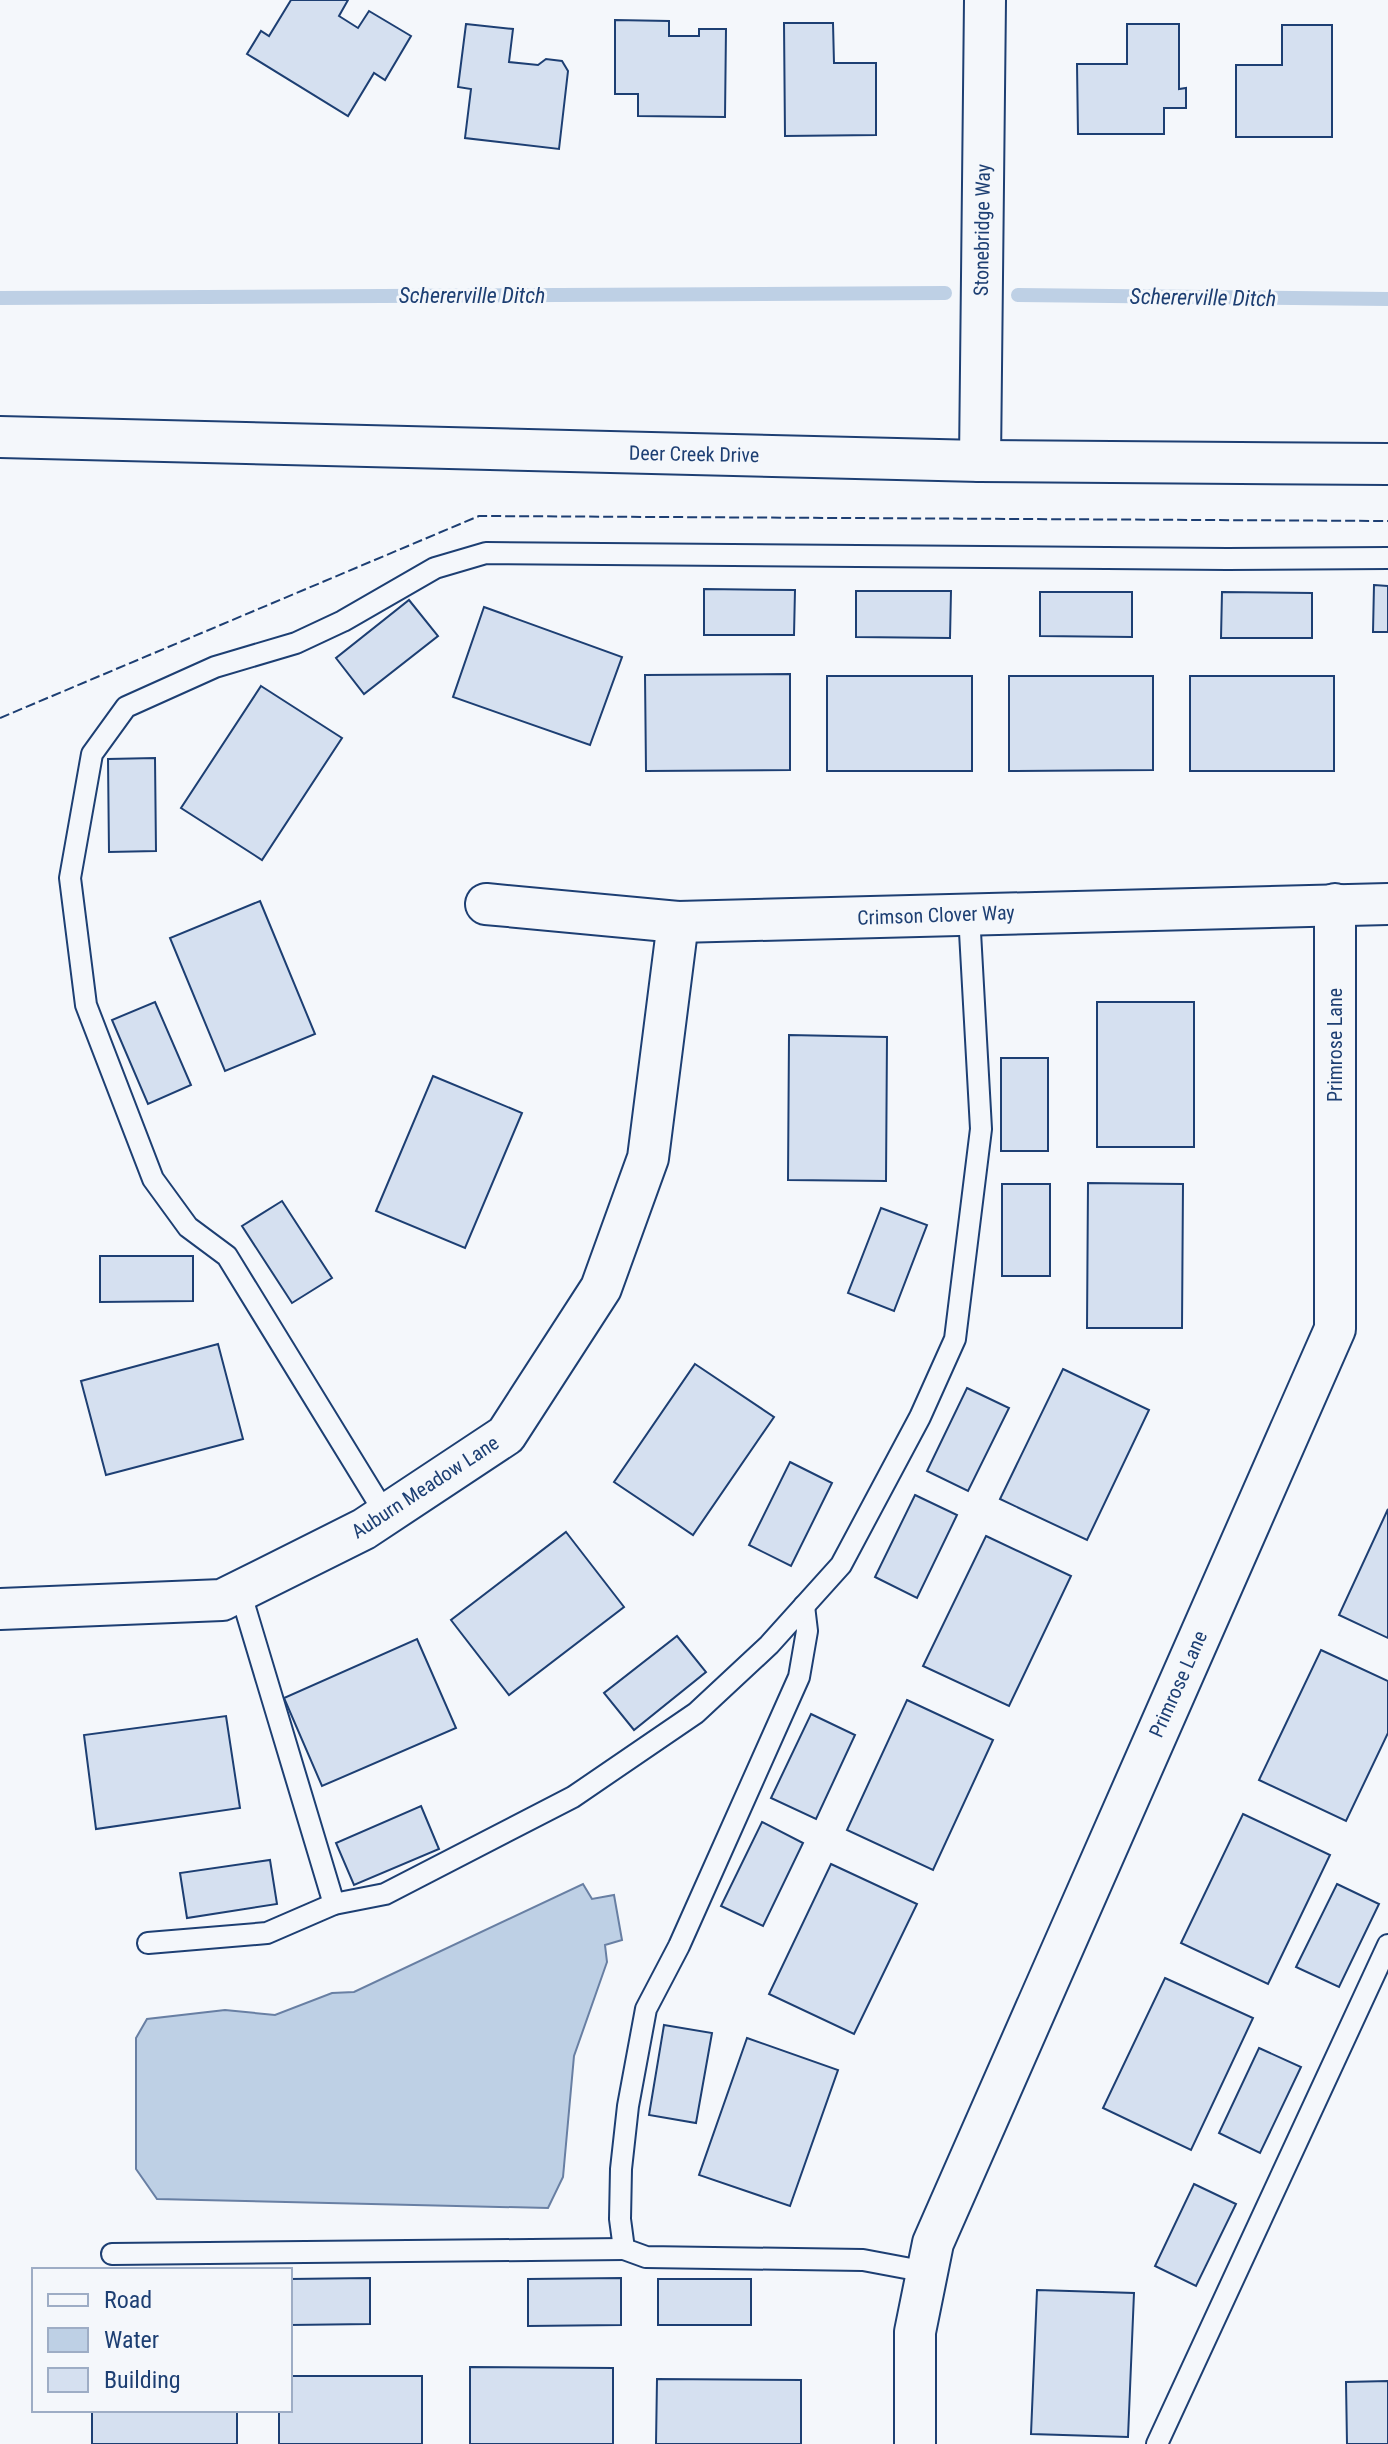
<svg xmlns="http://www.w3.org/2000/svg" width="1388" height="2444" viewBox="0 0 1388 2444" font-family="'Roboto Condensed',sans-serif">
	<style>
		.water { fill: #bed0e5; stroke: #687fa3; stroke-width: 2 }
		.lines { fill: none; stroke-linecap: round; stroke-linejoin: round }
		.stream { stroke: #bed0e5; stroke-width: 14 }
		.building { fill: #d5e0f0; stroke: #1d3f73; stroke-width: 2 }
		.lane-casing { stroke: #1d3f73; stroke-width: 24 }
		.street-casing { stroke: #1d3f73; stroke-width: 44 }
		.lane { stroke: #f4f7fb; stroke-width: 20 }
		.street { stroke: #f4f7fb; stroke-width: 40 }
		.fence { stroke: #1d3f73; stroke-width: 2; stroke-dasharray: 10 4; stroke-linecap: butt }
		.labels { text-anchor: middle; stroke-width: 6; stroke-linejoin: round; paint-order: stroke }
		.street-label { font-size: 20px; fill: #1d3f73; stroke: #f4f7fb }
		.water-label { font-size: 22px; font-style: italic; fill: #1d3f73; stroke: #f4f7fb }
	</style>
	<rect width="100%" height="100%" fill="#f4f7fb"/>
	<polygon class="water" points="583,1884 592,1899 614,1895 622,1940 605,1945 607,1962 574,2056 563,2177 548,2208 157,2199 136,2169 136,2038 147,2019 225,2010 275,2015 332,1993 354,1992"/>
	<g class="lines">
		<g class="stream">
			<polyline points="1018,295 1388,299"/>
			<polyline points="0,298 945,293"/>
		</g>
	</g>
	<g class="building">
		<polygon points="291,0 348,0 339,16 358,28 369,11 411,36 385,80 374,73 348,116 247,54 261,31 269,36"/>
		<polygon points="615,20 669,21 669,36 699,36 699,29 726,29 725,117 638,116 638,94 615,94"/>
		<polygon points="784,23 833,23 834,63 876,63 876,135 785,136"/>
		<polygon points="466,24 513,29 509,62 538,65 546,59 562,61 568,71 559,149 465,138 471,89 458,87"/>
		<polygon points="1127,24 1179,24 1179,89 1186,88 1186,108 1164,108 1164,134 1078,134 1077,64 1127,64"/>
		<polygon points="1282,25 1332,25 1332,137 1236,137 1236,65 1282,65"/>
		<polygon points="1374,585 1388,586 1388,632 1373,632"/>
		<polygon points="704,589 795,590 794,635 704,635"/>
		<polygon points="856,591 951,591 950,638 856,637"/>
		<polygon points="1040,592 1132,592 1132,637 1040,636"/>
		<polygon points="1222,592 1312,593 1312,638 1221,638"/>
		<polygon points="409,600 438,636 364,694 336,658"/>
		<polygon points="484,607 622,657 590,745 453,697"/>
		<polygon points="790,674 790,770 646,771 645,675"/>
		<rect x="827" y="676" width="145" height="95"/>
		<polygon points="1009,676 1153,676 1153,770 1009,771"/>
		<rect x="1190" y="676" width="144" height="95"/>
		<polygon points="261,686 342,738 262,860 181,808"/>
		<polygon points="155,758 156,851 109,852 108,759"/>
		<polygon points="260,901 315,1034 225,1071 170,938"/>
		<polygon points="155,1002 191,1085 148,1104 112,1020"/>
		<rect x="1097" y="1002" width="97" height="145"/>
		<polygon points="789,1035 887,1037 886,1181 788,1180"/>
		<rect x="1001" y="1058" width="47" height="93"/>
		<polygon points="433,1076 522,1113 465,1248 376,1211"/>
		<polygon points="1088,1183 1183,1184 1182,1328 1087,1328"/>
		<rect x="1002" y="1184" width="48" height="92"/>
		<polygon points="282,1201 332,1278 292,1303 242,1226"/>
		<polygon points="881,1208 927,1225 894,1311 848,1293"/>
		<polygon points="100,1256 193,1256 193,1301 100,1302"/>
		<polygon points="218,1344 243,1439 106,1475 81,1381"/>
		<polygon points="695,1364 774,1417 693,1535 614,1482"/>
		<polygon points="1063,1369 1149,1410 1087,1540 1000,1499"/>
		<polygon points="967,1388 1009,1408 968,1491 927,1471"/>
		<polygon points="790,1462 832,1483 791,1566 749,1545"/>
		<polygon points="915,1495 957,1515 917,1598 875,1577"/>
		<polygon points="1388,1509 1388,1638 1339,1615"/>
		<polygon points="566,1532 624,1607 509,1695 451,1620"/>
		<polygon points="986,1536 1071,1576 1009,1706 923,1666"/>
		<polygon points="677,1636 706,1672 634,1730 604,1693"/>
		<polygon points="417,1639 456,1728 322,1786 284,1698"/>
		<polygon points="1321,1650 1388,1681 1388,1733 1346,1821 1259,1780"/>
		<polygon points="907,1700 993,1740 933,1870 847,1830"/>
		<polygon points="811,1714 855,1735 816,1819 771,1798"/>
		<polygon points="226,1716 240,1808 96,1829 84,1735"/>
		<polygon points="421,1806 439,1849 354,1885 336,1843"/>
		<polygon points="1243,1814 1330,1855 1268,1984 1181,1943"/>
		<polygon points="762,1822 803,1843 763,1926 721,1906"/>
		<polygon points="270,1860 277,1904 187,1918 180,1873"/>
		<polygon points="831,1864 917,1904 854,2034 769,1994"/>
		<polygon points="1337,1884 1379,1904 1339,1987 1296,1967"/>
		<polygon points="1165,1978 1253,2018 1191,2150 1103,2108"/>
		<polygon points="664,2025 712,2033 696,2123 649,2115"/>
		<polygon points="747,2038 838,2070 790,2206 699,2175"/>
		<polygon points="1259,2048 1301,2067 1260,2153 1219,2133"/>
		<polygon points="1194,2184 1236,2204 1196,2286 1155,2266"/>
		<polygon points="370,2278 370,2324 290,2325 290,2279"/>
		<polygon points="621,2278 621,2325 528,2326 528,2279"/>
		<rect x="658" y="2279" width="93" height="46"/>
		<polygon points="1037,2290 1134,2293 1128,2437 1031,2434"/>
		<polygon points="470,2367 613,2368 613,2444 470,2444"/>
		<polygon points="290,2376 422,2376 422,2444 279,2444 279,2410 290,2410"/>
		<polygon points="657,2379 801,2380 801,2444 656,2444"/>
		<polygon points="1388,2381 1388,2444 1347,2444 1346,2382"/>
		<rect x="92" y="2410" width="145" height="34"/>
	</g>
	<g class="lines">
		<defs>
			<g id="lane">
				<polyline points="386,1515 227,1256 188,1227 153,1179 86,1005 70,878 92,754 126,707 215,667 296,643 343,621 435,568 486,553 1227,559 1388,558"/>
				<polyline points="240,1591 334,1904"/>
				<polyline points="804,1606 807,1631 799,1677 679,1946 646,2009 628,2106 621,2169 620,2219 624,2249 646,2257 863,2260 927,2272"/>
				<polyline points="148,1943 267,1933 334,1904 385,1894 573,1797 696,1713 769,1645 841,1565 920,1417 955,1339 981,1129 969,914"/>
				<polyline points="112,2254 624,2249"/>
				<polyline points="1157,2444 1388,1945"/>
			</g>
			<g id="street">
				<polyline points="0,437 980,461 1388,464"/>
				<polyline points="980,461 985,0"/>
				<polyline points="486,904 678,922 1388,904"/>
				<polyline points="0,1609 222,1600 364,1529 506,1435 601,1288 648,1158 678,922"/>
				<polyline points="915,2444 915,2332 933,2243 1335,1329 1335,904"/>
			</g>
		</defs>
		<use href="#lane" class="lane-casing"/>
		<use href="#street" class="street-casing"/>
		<use href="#lane" class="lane"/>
		<use href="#street" class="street"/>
		<polyline class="fence" points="0,718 479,516 1388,521"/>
	</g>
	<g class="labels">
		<g class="street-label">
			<text transform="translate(982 230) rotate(-89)" y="7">Stonebridge Way</text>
			<text transform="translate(694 454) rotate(1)" y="7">Deer Creek Drive</text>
			<text transform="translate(936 915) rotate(-2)" y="7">Crimson Clover Way</text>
			<text transform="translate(1335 1045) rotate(-90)" y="7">Primrose Lane</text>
			<text transform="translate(425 1487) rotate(-33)" y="7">Auburn Meadow Lane</text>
			<text transform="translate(1178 1684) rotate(-66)" y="7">Primrose Lane</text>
		</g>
		<g class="water-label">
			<text x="472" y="303">Schererville Ditch</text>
			<text transform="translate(1203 297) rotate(1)" y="8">Schererville Ditch</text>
		</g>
	</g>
	<rect x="32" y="2268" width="260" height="144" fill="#f4f7fb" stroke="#9eadc5" stroke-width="2"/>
	<rect x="48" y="2294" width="40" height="12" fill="#f4f7fb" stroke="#9eadc5" stroke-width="2"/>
	<text x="104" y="2308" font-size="24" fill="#1d3f73">Road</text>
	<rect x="48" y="2328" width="40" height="24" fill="#bed0e5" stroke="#9eadc5" stroke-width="2"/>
	<text x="104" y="2348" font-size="24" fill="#1d3f73">Water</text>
	<rect x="48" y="2368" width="40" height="24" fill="#d5e0f0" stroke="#9eadc5" stroke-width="2"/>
	<text x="104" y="2388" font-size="24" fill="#1d3f73">Building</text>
</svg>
